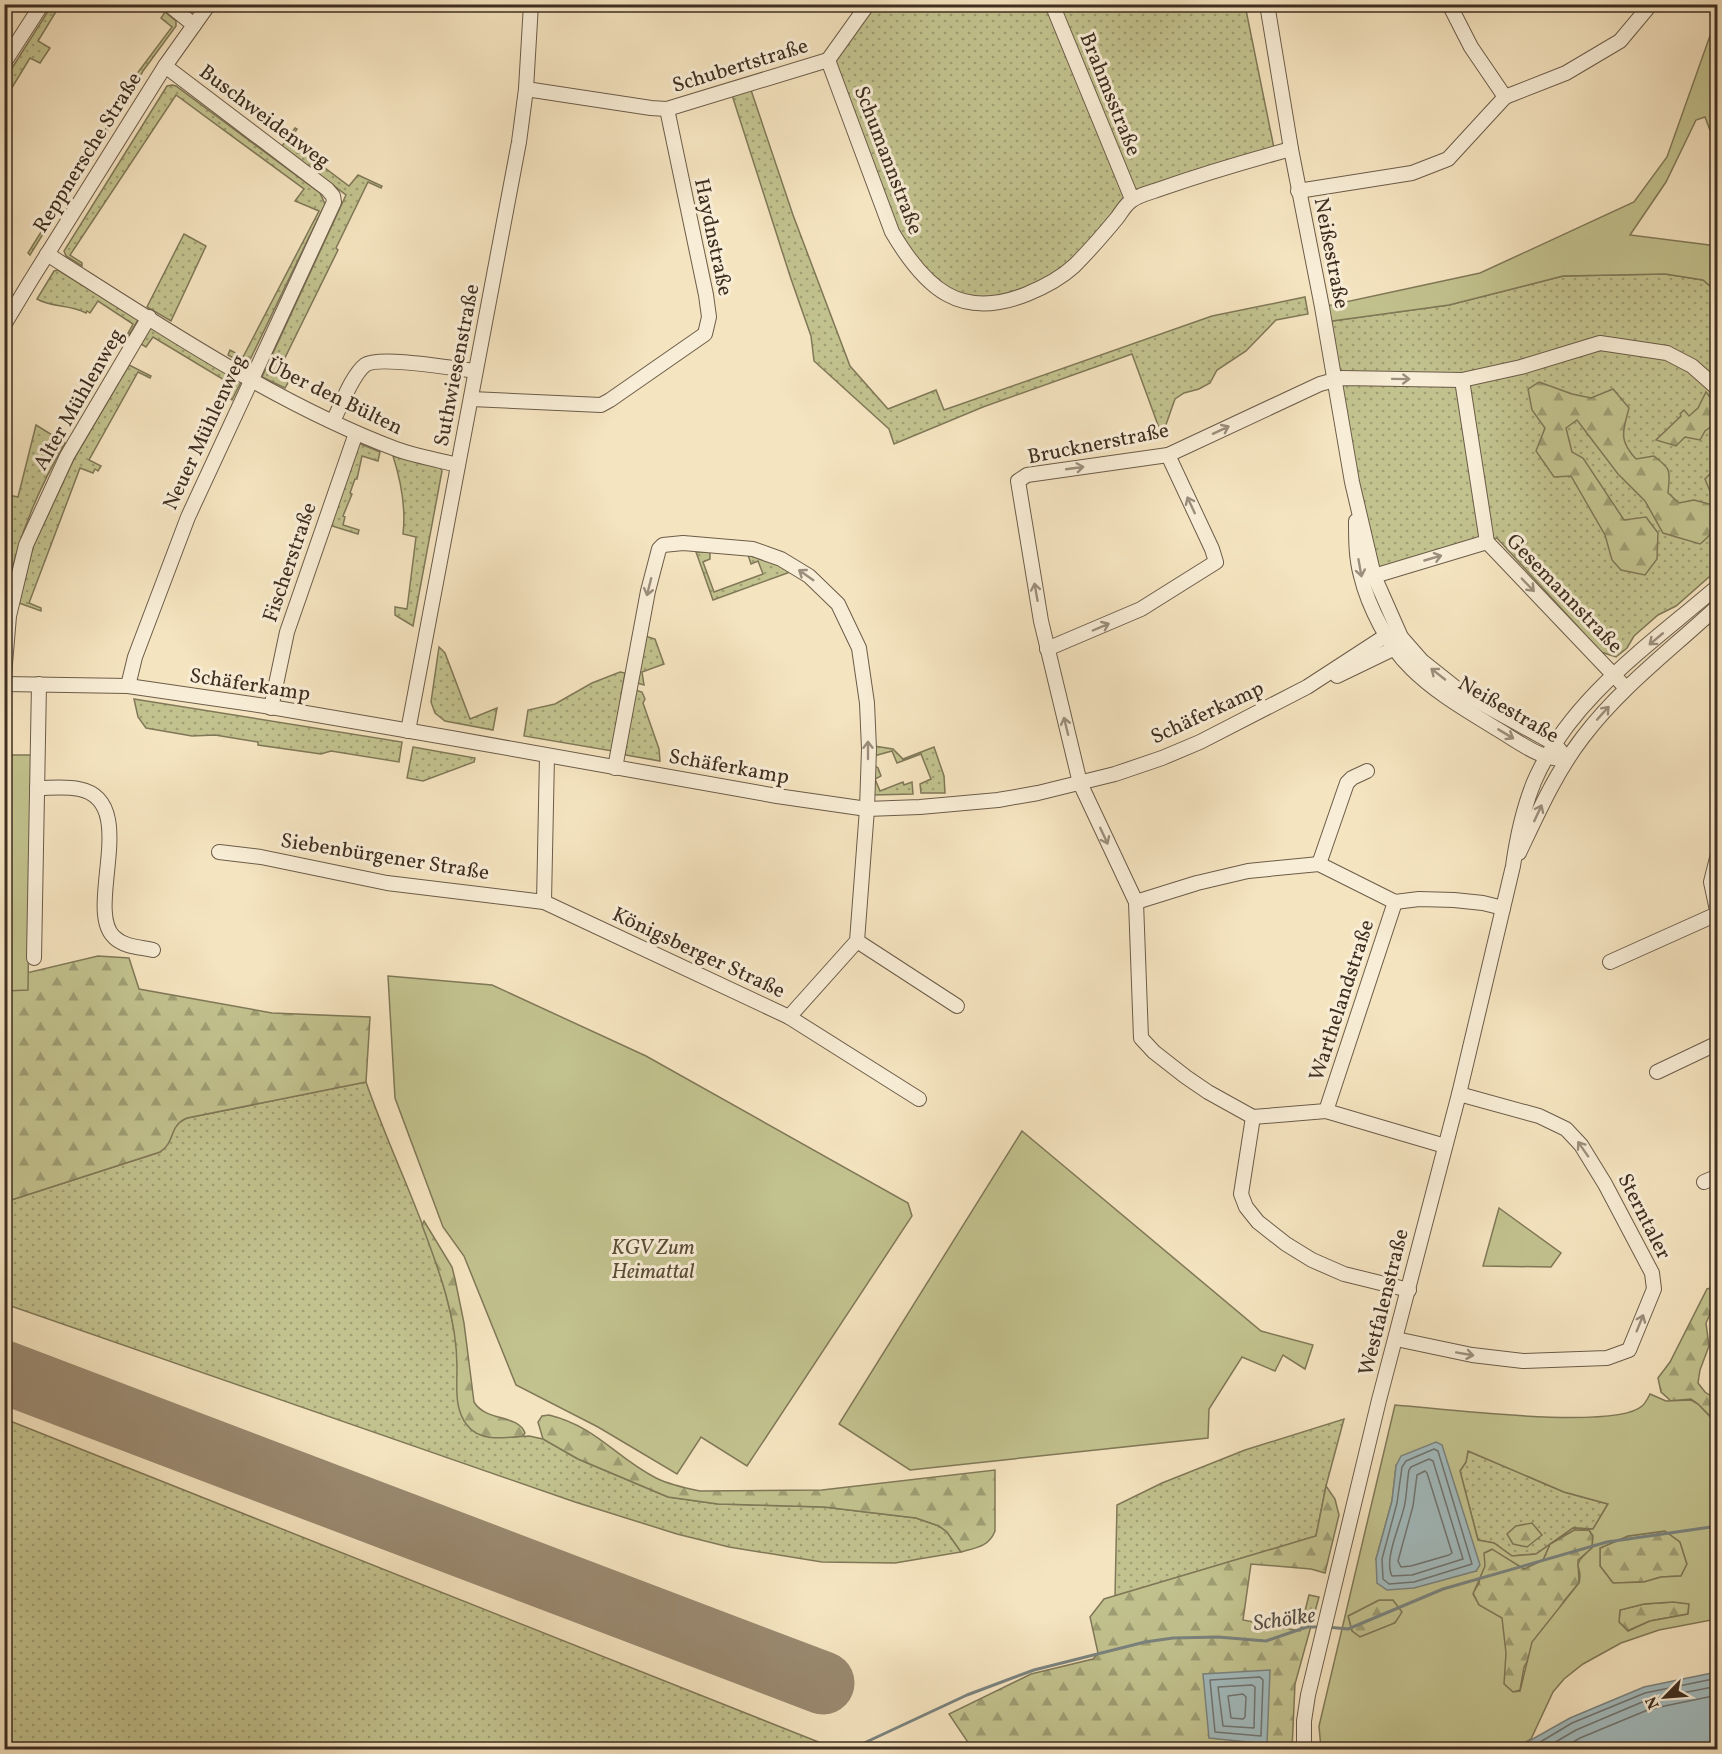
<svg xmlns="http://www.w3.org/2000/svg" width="1722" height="1754" viewBox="0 0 1722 1754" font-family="Vollkorn,serif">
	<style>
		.grass { fill: url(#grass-dots); stroke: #807858; stroke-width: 1.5 }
		.forest { fill: url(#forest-firs); stroke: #807858; stroke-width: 1.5 }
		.green { fill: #c2c28e; stroke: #807858; stroke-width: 1.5; fill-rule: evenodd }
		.water { fill: #a2bbbe; stroke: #7a837f; stroke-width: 1.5 }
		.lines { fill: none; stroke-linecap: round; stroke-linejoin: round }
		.shore { stroke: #707470; stroke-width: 1.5 }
		.stream { stroke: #7a837f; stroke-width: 3 }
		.runway { stroke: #9a8970; stroke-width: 63 }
		.minor-casing { stroke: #6c5c49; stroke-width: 16 }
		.minor { stroke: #f8edd6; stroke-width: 14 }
		.oneway { stroke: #9b8e7c }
		.labels { text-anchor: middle; stroke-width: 6; stroke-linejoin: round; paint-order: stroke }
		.street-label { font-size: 21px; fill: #3e2e21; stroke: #f8edd6 }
		.park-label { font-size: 21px; font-style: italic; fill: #584c37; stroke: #f8edd6 }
		.water-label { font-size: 22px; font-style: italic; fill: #575148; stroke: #f8edd6 }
	</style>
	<defs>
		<pattern id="grass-dots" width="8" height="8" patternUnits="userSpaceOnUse" patternTransform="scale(1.5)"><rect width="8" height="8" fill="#c2c28e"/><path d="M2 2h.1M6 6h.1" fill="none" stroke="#9f9e74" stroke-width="1.8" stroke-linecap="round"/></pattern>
		<pattern id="forest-firs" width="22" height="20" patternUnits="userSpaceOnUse" patternTransform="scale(1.5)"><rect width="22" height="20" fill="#c2c28e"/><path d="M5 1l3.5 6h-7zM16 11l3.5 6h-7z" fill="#9f9e74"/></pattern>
	</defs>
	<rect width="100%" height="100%" fill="#f5e4c0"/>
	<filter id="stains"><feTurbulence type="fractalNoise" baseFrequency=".00333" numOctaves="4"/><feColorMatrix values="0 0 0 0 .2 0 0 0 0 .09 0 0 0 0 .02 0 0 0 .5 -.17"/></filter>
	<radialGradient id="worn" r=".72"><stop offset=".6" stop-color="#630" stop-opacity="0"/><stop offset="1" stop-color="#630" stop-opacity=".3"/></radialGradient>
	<g class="grass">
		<polygon points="52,5 60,5 38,41 50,48 40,63 30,58 5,99 5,79"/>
		<polygon points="868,5 1245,5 1275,153 1132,199 1072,268 1009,304 950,295 892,232 828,60"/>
		<polygon points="165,12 176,21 176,26 143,71 137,83 30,255 28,253 138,77 136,75 172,27 161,18"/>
		<polygon points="172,85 176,86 320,193 325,204 247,366 228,355 230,350 243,357 319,211 295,201 304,189 176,95 70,255 82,263 82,266 66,256 64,251 167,86"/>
		<polygon points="751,90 793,215 850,366 888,409 936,390 944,410 1212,316 1305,297 1308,314 1276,320 1246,351 1217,370 1210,383 1199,389 1184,393 1175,399 1162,436 1132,354 983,407 894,444 889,429 814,361 811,336 791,279 732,95"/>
		<polygon points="295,128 297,129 289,141 349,186 358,175 382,186 381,188 368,182 336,248 338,250 277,374 289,381 285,388 262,377 346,195 282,146"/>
		<polygon points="184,234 206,246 171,321 147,307"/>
		<path d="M 58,270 L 138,320 L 128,337 L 127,335 L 133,324 L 98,301 L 90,313 L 87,311 L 86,313 C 69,304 52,308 37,299 L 54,271 Z"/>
		<polygon points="1665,274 1703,280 1717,292 1717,570 1676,606 1658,615 1634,636 1627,648 1616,657 1601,652 1497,538 1374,576 1325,322 1449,305 1563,276"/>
		<polygon points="151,327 241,382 232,400 225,395 231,384 153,337 146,347 141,344"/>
		<polygon points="129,365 151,376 150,378 138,372 89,460 101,466 98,471 95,469 93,473 80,468 29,603 41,608 41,611 19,603 33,547 74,459"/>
		<path d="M 36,425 L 65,443 C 36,493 14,546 5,603 L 4,514 L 8,495 L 18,497 Z"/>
		<polygon points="356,442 380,452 378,461 362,456 357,479 355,479 350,493 352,494 343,516 345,517 343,525 359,530 358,534 329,525"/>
		<path d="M 393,456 L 440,467 L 442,471 L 413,626 L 395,615 L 395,607 L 407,609 L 416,537 L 403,534 C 406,508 401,481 393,456 Z"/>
		<polygon points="696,552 710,552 710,559 703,562 714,592 763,574 758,561 751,564 748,555 778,565 790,572 713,600"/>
		<polygon points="645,636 655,639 664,664 642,672 644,685 637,683"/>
		<polygon points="439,647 445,653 470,719 497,708 493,730 445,721 435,713 431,702"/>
		<polygon points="620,672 625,673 612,751 524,736 528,710 555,704 592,683"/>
		<polygon points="635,690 642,692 645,699 643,703 659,749 660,761 626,755 624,752"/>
		<polygon points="134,699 402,742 399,762 331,751 321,754 258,745 258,742 215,735 192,736 146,728 138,717"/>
		<polygon points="874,746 893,749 903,759 934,747 944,776 945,793 921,793 920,784 931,779 921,754 897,763 892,751 874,756"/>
		<polygon points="413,747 475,758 474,762 423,781 407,778"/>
		<polygon points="874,765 878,768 881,776 875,779 880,791 903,782 904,785 912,782 913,794 873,795"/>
		<path d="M 366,1082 C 395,1166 439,1246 455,1334 C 459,1356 457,1380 458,1403 L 513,1437 L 529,1436 L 543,1439 L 578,1459 L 668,1497 L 718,1504 L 824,1507 L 916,1518 L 939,1526 L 947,1532 L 961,1552 L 895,1563 L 822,1562 L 729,1547 L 677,1534 L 575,1502 L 5,1304 L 5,1202 L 160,1152 L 170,1140 L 176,1124 L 187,1118 Z"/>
		<polygon points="5,1419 821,1743 849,1749 5,1749"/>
		<polygon points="1344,1419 1326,1486 1316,1536 1115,1596 1117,1505 1162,1483 1245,1450"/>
		<polygon points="1468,1451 1564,1492 1608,1504 1593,1529 1573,1528 1536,1554 1512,1556 1494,1543 1478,1540 1460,1471 1466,1462"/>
	</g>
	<g class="forest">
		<path d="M 1539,382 L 1572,394 L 1591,398 L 1613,389 L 1629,408 C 1623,431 1618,440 1636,459 L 1654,456 C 1672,470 1670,470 1668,493 L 1679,503 L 1694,500 L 1717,506 C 1718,530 1718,528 1700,544 L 1663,533 L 1645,501 L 1618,474 L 1577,420 L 1566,428 L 1572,452 L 1583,458 L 1624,520 L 1646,517 L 1658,533 L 1657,559 L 1645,575 L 1621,570 L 1612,560 L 1605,535 L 1571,476 L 1554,477 L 1536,451 L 1545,428 L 1532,410 L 1528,389 Z"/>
		<polygon points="1706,392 1717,406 1717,429 1712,426 1705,431 1700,440 1685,437 1676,446 1656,440 1681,416 1680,414 1684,410 1689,416 1698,408"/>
		<polygon points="1717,467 1717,497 1712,496 1705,479"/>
		<path d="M 98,956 L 129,958 L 139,989 L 272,1013 L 370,1017 L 366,1082 L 187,1118 C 168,1126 176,1142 160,1152 L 5,1202 L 5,978 Z"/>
		<path d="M 424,1221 L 452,1267 L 455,1279 L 464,1323 L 474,1402 C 486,1422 518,1414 525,1433 L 523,1436 C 505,1438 479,1442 467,1425 C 454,1409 457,1386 457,1367 C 457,1318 439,1270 422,1225 Z"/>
		<polygon points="1714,1287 1717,1290 1716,1301 1706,1323 1709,1346 1700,1370 1698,1383 1705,1392 1717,1400 1717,1423 1698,1404 1691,1399 1671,1401 1661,1392 1658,1378 1670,1362 1707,1289"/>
		<path d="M 549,1415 C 597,1427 615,1457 656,1478 C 670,1485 685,1488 700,1491 L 822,1490 L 995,1470 L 995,1531 C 989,1547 975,1548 961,1552 L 947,1532 L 939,1526 L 916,1518 L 824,1507 L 718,1504 L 668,1497 L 578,1459 L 543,1439 L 538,1422 L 542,1416 Z"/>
		<polygon points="1326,1486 1335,1499 1339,1515 1325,1573 1311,1569 1251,1564 1243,1620 1300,1631 1309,1595 1319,1597 1295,1684 1292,1749 981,1749 969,1744 949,1714 1031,1674 1093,1659 1098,1653 1090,1617 1104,1599 1316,1536"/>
		<polygon points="1532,1523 1542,1535 1527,1547 1513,1544 1507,1534 1516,1526"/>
		<polygon points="1574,1530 1589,1530 1593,1536 1592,1548 1578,1560 1579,1583 1564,1601 1524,1667 1520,1690 1513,1692 1504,1684 1485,1609 1479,1605 1473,1593 1479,1583 1484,1553 1493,1549 1524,1569 1543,1560 1550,1544"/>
		<polygon points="1665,1531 1680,1542 1687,1564 1681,1576 1661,1577 1644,1582 1613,1583 1600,1566 1600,1548 1628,1536"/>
		<polygon points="1379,1600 1393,1600 1403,1612 1395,1623 1360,1637 1352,1631 1348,1616"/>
		<polygon points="1673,1602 1689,1603 1688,1614 1650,1621 1627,1631 1619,1622 1620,1610 1644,1604"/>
	</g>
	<g class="green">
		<polygon points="1717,16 1717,81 1712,98 1717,111 1717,149 1705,117 1696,120 1666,182 1630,235 1717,246 1717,292 1703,280 1665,274 1563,276 1449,305 1325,322 1322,307 1480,273 1634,202 1667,157"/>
		<polygon points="4,755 31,755 28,990 5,991"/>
		<polygon points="388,976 492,985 646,1056 908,1203 912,1216 747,1466 701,1437 677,1474 598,1427 516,1385 464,1256 443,1227 395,1098"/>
		<polygon points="1022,1131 1261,1331 1313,1345 1305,1369 1283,1355 1275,1371 1242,1357 1209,1409 1208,1438 910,1470 839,1424"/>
		<polygon points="1499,1208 1561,1253 1551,1267 1483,1266"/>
		<path d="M 1650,1394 L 1666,1401 L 1691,1400 L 1698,1404 L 1717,1424 L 1717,1619 L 1659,1630 L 1621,1643 L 1583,1664 L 1564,1679 L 1553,1692 L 1531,1739 L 1514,1749 L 1321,1749 L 1319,1726 L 1395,1405 C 1437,1408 1615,1431 1642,1406 C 1645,1404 1648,1398 1650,1394 ZM 1468,1451 L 1564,1492 L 1608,1504 L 1593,1529 L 1573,1528 L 1536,1554 L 1512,1556 L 1494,1543 L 1478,1540 L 1460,1471 L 1466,1462 ZM 1396,1466 L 1476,1571 L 1376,1559 L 1392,1501 ZM 1574,1530 L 1589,1530 L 1593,1536 L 1592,1548 C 1567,1570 1584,1562 1579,1583 L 1532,1642 L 1520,1691 L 1513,1692 L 1504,1684 L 1506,1653 L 1502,1618 L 1479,1605 L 1473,1594 L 1485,1566 L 1484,1553 L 1492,1549 L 1524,1569 L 1543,1560 L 1550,1544 ZM 1665,1531 L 1680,1542 L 1687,1564 L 1681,1576 L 1661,1577 L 1644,1582 L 1613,1583 L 1600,1566 L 1600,1548 L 1628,1536 ZM 1379,1600 L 1393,1600 L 1402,1612 L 1395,1623 L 1360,1637 L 1352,1631 L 1348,1616 ZM 1673,1602 L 1689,1604 L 1688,1614 L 1650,1621 L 1628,1631 L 1619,1622 L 1620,1610 L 1644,1604 Z"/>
	</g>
	<g class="water">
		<polygon points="1436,1442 1442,1445 1480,1565 1476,1571 1414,1588 1387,1590 1377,1583 1376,1559 1392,1501 1396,1466 1401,1456"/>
		<polygon points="1270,1670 1267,1744 1209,1738 1203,1674"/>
		<polygon points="1717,1672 1717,1749 1515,1749 1570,1718 1644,1687"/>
	</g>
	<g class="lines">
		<g class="shore">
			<polygon points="1434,1449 1438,1451 1472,1564 1414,1582 1389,1584 1383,1579 1382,1559 1397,1503 1402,1467 1406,1461"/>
			<path d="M 1429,1459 L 1433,1461 L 1463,1559 L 1412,1575 L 1392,1576 C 1383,1559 1402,1522 1405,1503 C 1407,1492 1407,1481 1409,1470 L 1411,1467 Z"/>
			<polygon points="1425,1471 1427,1473 1452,1553 1449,1555 1411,1566 1401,1567 1398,1561 1413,1506 1417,1475"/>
			<polygon points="1260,1677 1263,1680 1261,1736 1215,1732 1210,1680"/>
			<polygon points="1252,1685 1255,1687 1254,1728 1223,1726 1218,1687"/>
			<polygon points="1243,1694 1246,1697 1245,1717 1243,1719 1231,1718 1228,1696"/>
			<polyline points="1527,1750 1572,1723 1645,1693 1718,1678"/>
			<polyline points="1542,1750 1576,1730 1647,1700 1718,1686"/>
			<polyline points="1560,1750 1580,1738 1650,1709 1718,1695"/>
		</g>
		<g class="stream">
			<polyline points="1327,1627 1348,1629 1443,1589 1607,1542 1718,1526"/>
			<polyline points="823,1750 862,1744 967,1695 1034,1670 1145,1642 1173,1638 1218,1637 1266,1641 1307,1627 1321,1627"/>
		</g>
		<polyline class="runway" points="4,1372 823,1683"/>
		<defs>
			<g id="minor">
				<polyline points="168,4 194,25"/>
				<polyline points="1052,4 1132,199"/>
				<polyline points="1267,4 1291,149 1322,307 1352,482 1374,576 1401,637 1422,661 1461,692 1555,744 1567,759"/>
				<polyline points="1449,4 1471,47 1505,97"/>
				<path d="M 828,60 L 892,232 C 925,288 960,321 1027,294 C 1044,287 1061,278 1074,266 C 1089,251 1103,235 1117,218 C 1121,213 1125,205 1131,201 C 1138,195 1152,192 1160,189 C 1203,174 1247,161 1291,149"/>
				<polyline points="4,63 42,4"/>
				<polyline points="526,89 651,108 667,109 828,60 868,4"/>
				<polyline points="1298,191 1412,173 1448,159 1505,97 1566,73 1620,41 1651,4"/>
				<path d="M 47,254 C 156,323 276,404 396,449 C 416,456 437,460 458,465"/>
				<polyline points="4,325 31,280 165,66 209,4"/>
				<polyline points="1462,380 1487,542 1626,688"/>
				<polyline points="471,399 601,405 610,400 705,334 709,317 706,295 667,109"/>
				<path d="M 333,421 C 341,406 352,375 365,365 C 379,355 456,369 475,371"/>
				<path d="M 1356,521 C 1356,540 1356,558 1361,576 C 1368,606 1389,647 1411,668 C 1436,693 1468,711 1497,729 C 1519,742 1542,761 1567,759"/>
				<polyline points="1374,576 1487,542"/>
				<polyline points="1047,649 1141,609 1216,562 1212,549 1168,455"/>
				<polyline points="4,676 9,616 26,545 67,456 149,317"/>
				<polyline points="1337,676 1395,648 1398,642"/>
				<polyline points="4,684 128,686 265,706 451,738 777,796 867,809 920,807 998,800 1038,793 1115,774 1162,758 1200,742 1307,687 1387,635"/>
				<polyline points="128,686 135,657 188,517 334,202 333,196 327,189 165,66"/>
				<polyline points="271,708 287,632 356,433"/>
				<polyline points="408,731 519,142 526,89 531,4"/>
				<polyline points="547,756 544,902 789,1017 857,941 867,809 869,749 867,703 859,648 838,604 809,576 781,559 753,549 683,543 663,545 659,549 648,591 615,768"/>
				<path d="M 37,788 C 50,788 66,786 79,789 C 141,801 84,909 114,937 C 124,947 140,947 153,950"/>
				<polyline points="219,852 261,857 387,883 544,902"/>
				<path d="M 1519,853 C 1538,813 1556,772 1583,737 C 1621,687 1672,649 1718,606"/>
				<polyline points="1718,854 1711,882 1718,915"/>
				<polyline points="1319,864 1347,783 1352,778 1367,771"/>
				<polyline points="1136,902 1197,883 1248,871 1319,864 1395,902 1419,899 1454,900 1483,903 1503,908"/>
				<polyline points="857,941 957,1006"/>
				<polyline points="34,958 39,684"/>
				<polyline points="1610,962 1717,914"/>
				<polyline points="789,1017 919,1099"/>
				<polyline points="1657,1072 1718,1043"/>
				<polyline points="1326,1111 1395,902"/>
				<polyline points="1253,1117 1241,1194 1246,1207 1258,1222 1286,1244 1312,1260 1344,1274 1409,1290"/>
				<polyline points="1445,1146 1326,1111 1253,1117 1208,1092 1186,1077 1154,1052 1141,1038 1136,902 1080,783 1041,621 1018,481 1027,475 1168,455 1320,384 1342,378 1462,380 1521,367 1600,343 1667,353 1692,366 1718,389"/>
				<polyline points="1704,1182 1718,1176"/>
				<polyline points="1396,1339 1472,1355 1523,1361 1607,1358 1629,1350 1654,1289 1652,1273 1605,1184 1581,1145 1566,1129 1539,1116 1459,1094"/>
				<path d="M 1304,1750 L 1304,1721 L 1308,1695 L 1379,1400 L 1459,1094 L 1513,866 C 1517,837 1523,809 1534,782 C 1570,698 1651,644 1718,586"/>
			</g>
		</defs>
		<use href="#minor" class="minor-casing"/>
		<use href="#minor" class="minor"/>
	</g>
	<defs><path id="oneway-shaft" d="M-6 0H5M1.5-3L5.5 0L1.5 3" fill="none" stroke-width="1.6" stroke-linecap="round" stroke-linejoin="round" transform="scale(1.5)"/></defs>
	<g class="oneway">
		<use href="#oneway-shaft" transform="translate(1401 379) rotate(1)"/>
		<use href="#oneway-shaft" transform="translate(1221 430) rotate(-25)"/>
		<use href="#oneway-shaft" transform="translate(1075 468) rotate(-8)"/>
		<use href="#oneway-shaft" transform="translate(1191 505) rotate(-115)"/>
		<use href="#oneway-shaft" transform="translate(1433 558) rotate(-16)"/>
		<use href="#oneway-shaft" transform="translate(1360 568) rotate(80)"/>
		<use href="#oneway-shaft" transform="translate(806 575) rotate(-145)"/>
		<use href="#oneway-shaft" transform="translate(1528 585) rotate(46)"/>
		<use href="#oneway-shaft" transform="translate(649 587) rotate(104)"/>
		<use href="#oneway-shaft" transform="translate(1036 592) rotate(-100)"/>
		<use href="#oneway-shaft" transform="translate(1101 627) rotate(-23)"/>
		<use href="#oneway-shaft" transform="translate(1656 639) rotate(140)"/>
		<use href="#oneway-shaft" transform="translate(1438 674) rotate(-142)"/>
		<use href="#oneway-shaft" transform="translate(1603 713) rotate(-48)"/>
		<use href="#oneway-shaft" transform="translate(1066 726) rotate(-104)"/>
		<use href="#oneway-shaft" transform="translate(1506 734) rotate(31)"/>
		<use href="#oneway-shaft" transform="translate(868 750) rotate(-90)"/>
		<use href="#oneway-shaft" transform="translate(1538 813) rotate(-65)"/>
		<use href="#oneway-shaft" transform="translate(1104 836) rotate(65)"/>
		<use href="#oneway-shaft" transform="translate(1583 1149) rotate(-125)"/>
		<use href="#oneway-shaft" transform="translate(1640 1323) rotate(-68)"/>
		<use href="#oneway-shaft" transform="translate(1465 1354) rotate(10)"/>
	</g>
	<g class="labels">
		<g class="street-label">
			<text transform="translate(740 65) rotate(-17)" y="7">Schubertstraße</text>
			<text transform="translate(1111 94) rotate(68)" y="7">Brahmsstraße</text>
			<text transform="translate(265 116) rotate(37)" y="7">Buschweidenweg</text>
			<text transform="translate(87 152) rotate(-58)" y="7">Reppnersche Straße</text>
			<text transform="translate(889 160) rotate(69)" y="7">Schumannstraße</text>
			<text transform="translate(714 237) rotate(78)" y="7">Haydnstraße</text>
			<text transform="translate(1332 253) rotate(79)" y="7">Neißestraße</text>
			<text transform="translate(456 365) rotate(-79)" y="7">Suthwiesenstraße</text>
			<text transform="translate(335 396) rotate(26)" y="7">Über den Bülten</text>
			<text transform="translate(78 399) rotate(-60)" y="7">Alter Mühlenweg</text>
			<text transform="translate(204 432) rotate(-65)" y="7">Neuer Mühlenweg</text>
			<text transform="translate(1098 443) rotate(-11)" y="7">Brucknerstraße</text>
			<text transform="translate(289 562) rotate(-71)" y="7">Fischerstraße</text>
			<text transform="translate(1565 593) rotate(46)" y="7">Gesemannstraße</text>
			<text transform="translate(250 684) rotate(9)" y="7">Schäferkamp</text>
			<text transform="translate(1509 709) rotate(30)" y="7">Neißestraße</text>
			<text transform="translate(1207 712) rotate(-25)" y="7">Schäferkamp</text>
			<text transform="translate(729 766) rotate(10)" y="7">Schäferkamp</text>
			<text transform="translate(385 856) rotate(9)" y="7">Siebenbürgener Straße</text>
			<text transform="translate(699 952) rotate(25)" y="7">Königsberger Straße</text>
			<text transform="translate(1341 1000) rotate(-72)" y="7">Warthelandstraße</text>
			<text transform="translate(1645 1216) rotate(63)" y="7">Sterntaler</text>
			<text transform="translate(1383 1302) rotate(-76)" y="7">Westfalenstraße</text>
		</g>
		<g class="park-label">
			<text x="653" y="1254">KGV Zum<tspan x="653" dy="24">Heimattal</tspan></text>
		</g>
		<g class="water-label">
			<text transform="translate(1284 1618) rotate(-8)" y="8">Schölke</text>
		</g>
	</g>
	<rect width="1722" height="1754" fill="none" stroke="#f5e4c0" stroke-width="24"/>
	<rect x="6" y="6" width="1710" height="1742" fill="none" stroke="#3e2e21" stroke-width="3"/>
	<rect x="12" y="12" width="1698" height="1730" fill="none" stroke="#3e2e21" stroke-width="1.5"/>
	<g transform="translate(1665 1697) rotate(245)" stroke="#f8edd6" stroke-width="4.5" paint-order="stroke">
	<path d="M0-4.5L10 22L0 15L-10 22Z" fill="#3e2e21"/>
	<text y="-9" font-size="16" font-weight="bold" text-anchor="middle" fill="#3e2e21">N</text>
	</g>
	<rect width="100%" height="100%" filter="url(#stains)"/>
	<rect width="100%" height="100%" fill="url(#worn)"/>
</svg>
